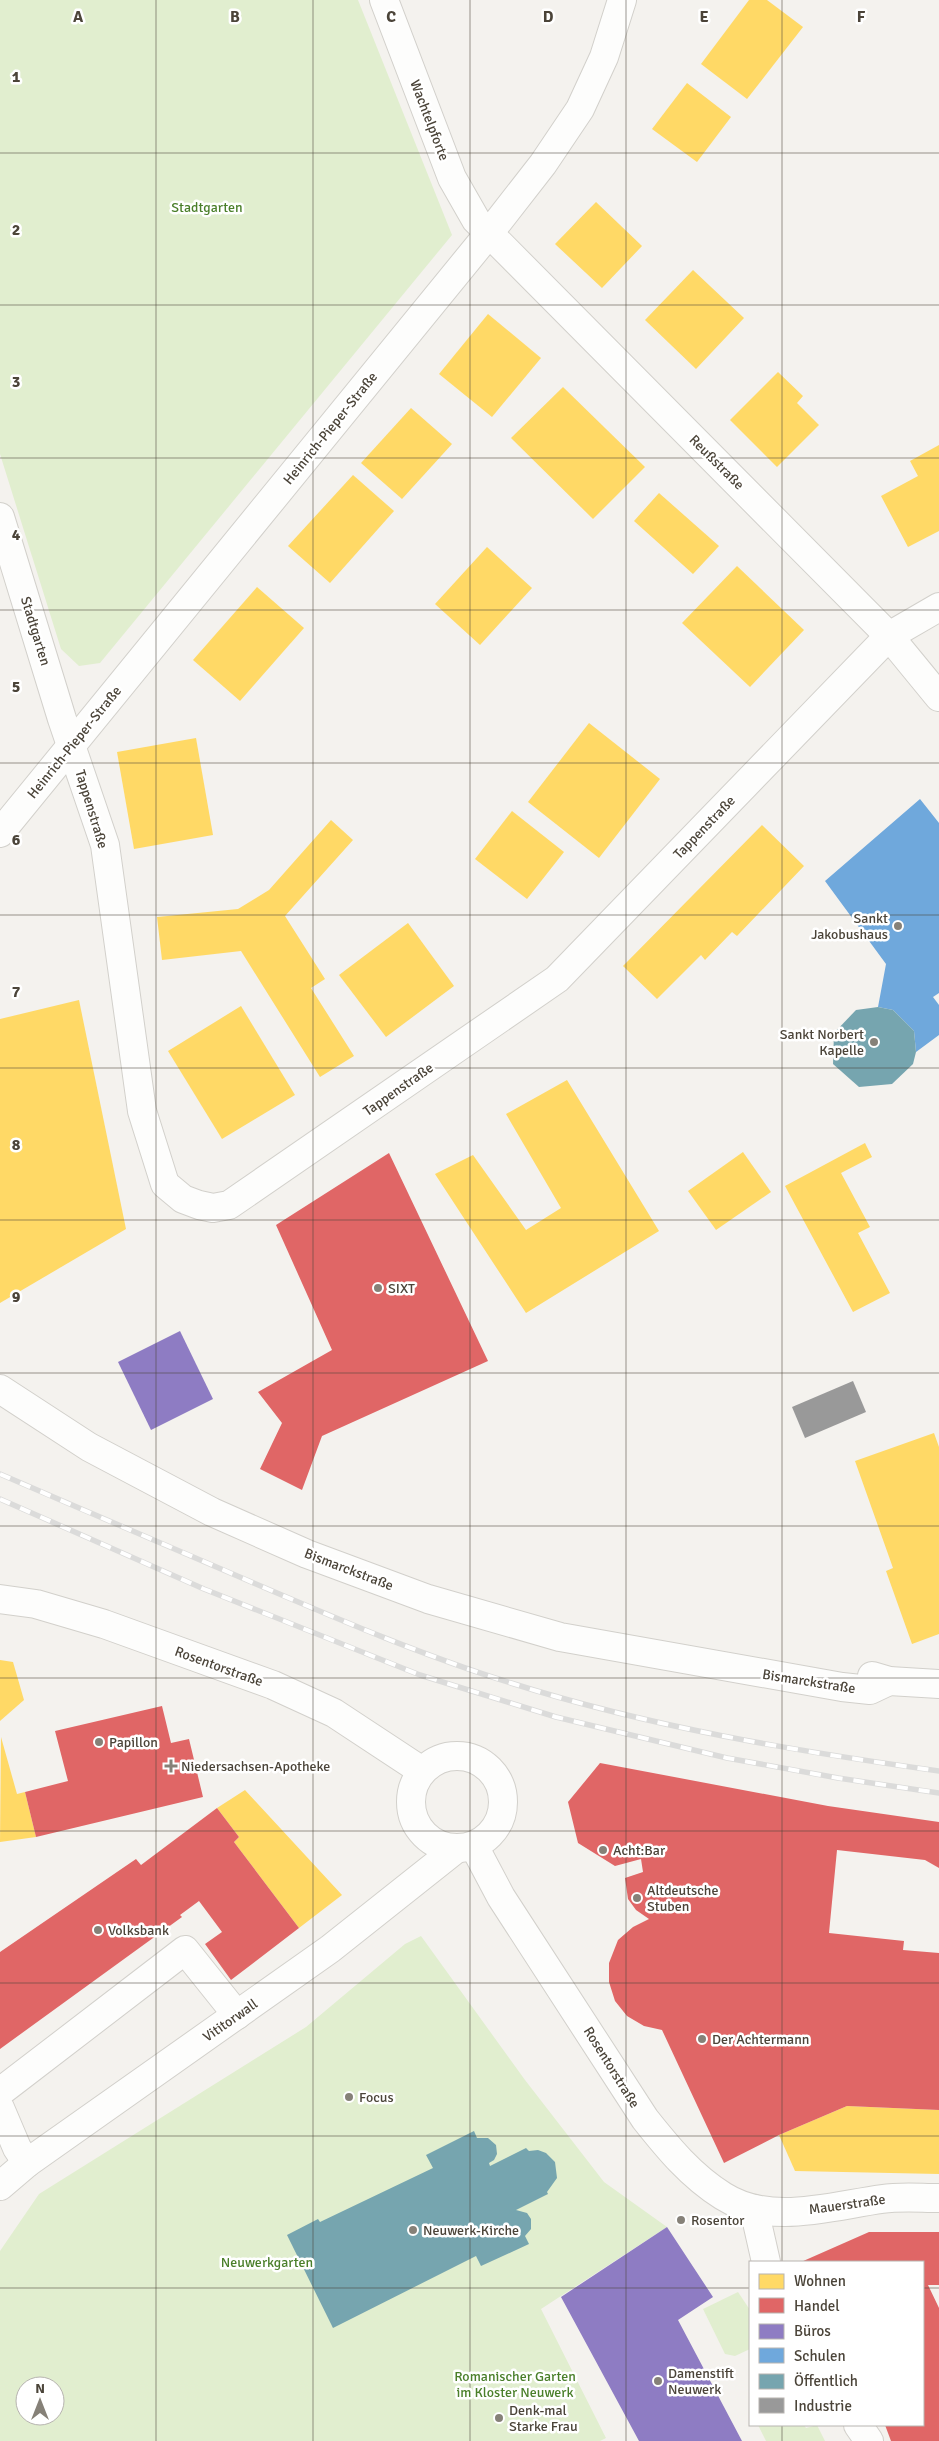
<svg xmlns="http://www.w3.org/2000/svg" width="939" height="2441" viewBox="0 0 939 2441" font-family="Signika,sans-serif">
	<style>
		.green { fill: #e1eecf; fill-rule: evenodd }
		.homes { fill: #ffd966 }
		.shops { fill: #e06666 }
		.offices { fill: #8e7cc3 }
		.schools { fill: #6fa8dc }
		.public { fill: #76a5af }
		.industry { fill: #999 }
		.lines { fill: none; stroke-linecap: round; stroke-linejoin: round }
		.minor-casing { stroke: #d2d0cb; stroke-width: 30 }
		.minor { stroke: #fdfdfc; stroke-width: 28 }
		.rail-casing { stroke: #dbdbda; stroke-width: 5.5 }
		.rail { stroke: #fff; stroke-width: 4; stroke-dasharray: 11; stroke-linecap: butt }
		.grid { fill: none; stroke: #4b4439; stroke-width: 1; stroke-opacity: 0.55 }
		.poi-dot { fill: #868178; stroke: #fff; stroke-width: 2 }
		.labels { text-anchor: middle; stroke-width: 5; stroke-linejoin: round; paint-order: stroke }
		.street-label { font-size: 14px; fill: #4b4439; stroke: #fff }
		.park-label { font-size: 14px; fill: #4a7f2a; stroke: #fff }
		.poi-label { font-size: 14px; fill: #4b4439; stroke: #fff; text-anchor: start }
		.grid-label { font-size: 16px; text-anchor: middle; font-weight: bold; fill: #4b4439; stroke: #fff; stroke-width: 5; stroke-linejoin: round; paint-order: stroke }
	</style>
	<rect width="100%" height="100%" fill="#f4f2ee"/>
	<g class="green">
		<polygon points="0,0 358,0 452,235 100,663 79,666 61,649 0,454"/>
		<path d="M 421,1936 L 525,2080 L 604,2182 L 667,2227 L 541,2309 L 606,2438 L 600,2441 L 0,2441 L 0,2251 L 39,2194 L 306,2027 L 405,1944 ZM 25,2386 L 55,2386 L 55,2416 L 25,2416 Z"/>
		<polygon points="738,2292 750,2310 750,2349 735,2356 725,2354 703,2309"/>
		<polygon points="758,2425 804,2425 806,2428 817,2425 825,2441 766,2441"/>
	</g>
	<g class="homes">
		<polygon points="749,0 767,0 803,27 747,99 701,64"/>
		<polygon points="687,83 731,117 697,162 652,129"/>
		<polygon points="596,202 642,246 602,288 555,244"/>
		<polygon points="693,270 744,318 696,369 645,320"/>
		<polygon points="488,314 541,358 492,417 439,374"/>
		<polygon points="778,372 803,396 797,403 819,425 777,467 730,420"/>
		<polygon points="563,387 645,467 593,519 511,438"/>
		<polygon points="411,408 452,444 402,499 361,463"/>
		<polygon points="939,445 939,531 908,547 881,496 918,476 910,461"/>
		<polygon points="353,475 394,511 330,583 288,546"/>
		<polygon points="659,493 719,546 693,574 634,521"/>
		<polygon points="487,547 532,588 480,645 435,604"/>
		<polygon points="737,566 804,630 750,687 682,623"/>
		<polygon points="257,587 304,628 240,701 193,660"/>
		<polygon points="589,723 660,779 599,858 528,802"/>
		<polygon points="196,738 213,835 134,849 117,752"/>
		<polygon points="512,811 564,852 527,899 475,859"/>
		<polygon points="331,820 353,840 285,916 325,979 311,988 354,1056 320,1077 241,951 162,960 157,917 238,909 269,890"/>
		<polygon points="762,825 804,866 737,936 732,932 705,960 701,955 657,999 623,966"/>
		<polygon points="408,923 454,986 386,1037 339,975"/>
		<polygon points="79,1000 126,1229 0,1303 0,1019"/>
		<polygon points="241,1006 295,1095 222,1139 168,1051"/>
		<polygon points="567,1080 659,1231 526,1313 435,1174 473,1155 526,1230 561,1208 506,1114"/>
		<polygon points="865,1143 872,1157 841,1173 870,1227 858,1233 890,1293 853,1312 785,1186"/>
		<polygon points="743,1152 771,1192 716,1230 688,1191"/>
		<polygon points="934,1433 939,1447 939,1634 912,1644 886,1571 893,1568 855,1461"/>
		<polygon points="0,1660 13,1662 24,1700 0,1721"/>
		<polygon points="1,1737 17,1794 25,1792 36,1837 0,1842"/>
		<polygon points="245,1790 342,1895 299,1928 234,1842 239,1837 217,1808"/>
		<polygon points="847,2106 939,2110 939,2174 795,2171 779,2135"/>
	</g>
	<g class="shops">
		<polygon points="389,1153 488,1361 322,1436 302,1490 260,1469 282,1423 258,1392 332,1350 276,1225"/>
		<polygon points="162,1706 171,1743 189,1739 203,1797 36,1837 25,1792 68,1781 55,1731"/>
		<polygon points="600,1763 828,1806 939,1822 939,1868 925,1860 837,1850 829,1933 904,1941 903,1950 939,1953 939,2110 847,2106 779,2135 724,2163 662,2030 644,2026 627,2016 615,2001 609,1982 609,1963 618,1940 633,1927 649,1919 636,1910 628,1899 625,1878 643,1872 641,1859 615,1866 578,1843 568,1802"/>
		<polygon points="217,1808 239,1837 234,1842 299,1928 231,1980 205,1944 222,1932 199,1901 180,1915 182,1917 0,2049 0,1952 136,1859 141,1865"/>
		<polygon points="869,2232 939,2232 939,2285 928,2285 939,2308 939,2441 891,2441 885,2425 923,2425 923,2262 801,2262"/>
	</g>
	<g class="offices">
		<polygon points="180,1331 213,1399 151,1430 118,1362"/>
		<polygon points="667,2227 713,2297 678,2320 742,2441 639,2441 561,2297"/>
	</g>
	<polygon class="schools" points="920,799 939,823 939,993 933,997 939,1005 939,1035 916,1052 914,1031 893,1010 878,1007 886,964 825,881"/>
	<g class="public">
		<polygon points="878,1007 893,1010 914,1031 916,1052 913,1064 892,1084 859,1087 833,1064 834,1033 856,1010"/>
		<polygon points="474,2131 477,2138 488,2138 496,2145 497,2154 494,2160 489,2163 490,2166 526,2148 529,2151 538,2150 546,2153 555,2162 557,2178 547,2192 548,2194 516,2210 527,2213 531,2219 531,2229 525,2236 529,2244 481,2266 476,2256 333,2328 287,2235 318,2219 320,2222 433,2168 426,2155"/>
	</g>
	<polygon class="industry" points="853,1381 866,1412 805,1438 792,1407"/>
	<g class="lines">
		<defs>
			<g id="minor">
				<polyline points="384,0 452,178 476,220 889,636 939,697"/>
				<polyline points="0,517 62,719 105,845 142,1111 165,1184 183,1199 199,1205 213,1208 229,1205 557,979 889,636 939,607"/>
				<polyline points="0,833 490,232 543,164 580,109 604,57 622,0"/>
				<polyline points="0,1389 89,1447 212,1512 307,1554 428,1599 560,1637 842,1687 870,1690 889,1681"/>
				<polyline points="0,1599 36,1604 104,1624 273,1685 334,1713 422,1771"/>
				<polyline points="872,1676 889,1681 939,1684"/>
				<circle cx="457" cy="1802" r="46"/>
				<path d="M 474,1846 L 501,1897 L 645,2119 C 668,2148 691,2176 723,2196 C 770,2226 831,2206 882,2199 C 901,2196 920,2198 939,2198"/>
				<polyline points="0,2092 185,1950 237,2015"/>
				<polyline points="0,2108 17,2148 27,2163"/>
				<polyline points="0,2186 27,2163 330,1949 456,1849"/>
				<polyline points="754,2209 766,2262"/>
				<polyline points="858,2425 869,2441"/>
			</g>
		</defs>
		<use href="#minor" class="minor-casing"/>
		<use href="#minor" class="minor"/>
		<defs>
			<g id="rail">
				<path d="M 0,1474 C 85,1511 171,1547 256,1584 C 340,1620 424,1656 511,1683 C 650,1727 795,1751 939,1771"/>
				<polyline points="0,1499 204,1589 420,1675 556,1717 727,1758 838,1778 939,1793"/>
			</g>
		</defs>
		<use href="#rail" class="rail-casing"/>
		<use href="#rail" class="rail"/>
	</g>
	<path class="grid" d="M 156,0 L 156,2441M 313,0 L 313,2441M 470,0 L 470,2441M 626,0 L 626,2441M 782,0 L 782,2262M 0,153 L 939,153M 0,305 L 939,305M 0,458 L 939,458M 0,610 L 939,610M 0,763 L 939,763M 0,915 L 939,915M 0,1068 L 939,1068M 0,1220 L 939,1220M 0,1373 L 939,1373M 0,1526 L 939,1526M 0,1678 L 939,1678M 0,1831 L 939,1831M 0,1983 L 939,1983M 0,2136 L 939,2136M 0,2288 L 750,2288M 923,2288 L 939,2288M 782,2425 L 782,2441"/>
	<g class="poi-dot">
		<circle cx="898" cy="926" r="5"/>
		<circle cx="874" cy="1042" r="5"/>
		<circle cx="378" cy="1288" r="5"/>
		<circle cx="99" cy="1742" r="5"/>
		<path d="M168.5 1758.5h5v5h5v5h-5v5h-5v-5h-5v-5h5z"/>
		<circle cx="603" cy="1850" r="5"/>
		<circle cx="637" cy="1898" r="5"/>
		<circle cx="98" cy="1930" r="5"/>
		<circle cx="702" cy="2039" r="5"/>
		<circle cx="349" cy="2097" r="5"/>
		<circle cx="681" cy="2220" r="5"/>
		<circle cx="413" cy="2230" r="5"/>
		<circle cx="658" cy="2381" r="5"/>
		<circle cx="499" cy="2418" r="5"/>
	</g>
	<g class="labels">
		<g class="street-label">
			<text transform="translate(430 120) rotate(69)" y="5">Wachtelpforte</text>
			<text transform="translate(330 428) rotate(-51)" y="5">Heinrich-Pieper-Straße</text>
			<text transform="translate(717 462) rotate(45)" y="5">Reußstraße</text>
			<text transform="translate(36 631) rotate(73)" y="5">Stadtgarten</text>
			<text transform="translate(74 742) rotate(-51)" y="5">Heinrich-Pieper-Straße</text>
			<text transform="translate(92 809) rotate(73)" y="5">Tappenstraße</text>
			<text transform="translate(704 827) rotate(-46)" y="5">Tappenstraße</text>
			<text transform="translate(398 1089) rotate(-35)" y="5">Tappenstraße</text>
			<text transform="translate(349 1569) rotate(21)" y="5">Bismarckstraße</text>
			<text transform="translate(219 1666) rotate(20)" y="5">Rosentorstraße</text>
			<text transform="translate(809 1681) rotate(9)" y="5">Bismarckstraße</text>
			<text transform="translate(230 2020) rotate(-35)" y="5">Vititorwall</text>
			<text transform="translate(612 2067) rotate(58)" y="5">Rosentorstraße</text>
			<text transform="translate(847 2204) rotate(-8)" y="5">Mauerstraße</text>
		</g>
		<g class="park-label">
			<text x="207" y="212">Stadtgarten</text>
			<text x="267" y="2267">Neuwerkgarten</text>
			<text x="515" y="2381">Romanischer Garten<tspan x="515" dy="16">im Kloster Neuwerk</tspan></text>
		</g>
		<g class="poi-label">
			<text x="888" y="923" text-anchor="end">Sankt<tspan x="888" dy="16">Jakobushaus</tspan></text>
			<text x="864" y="1039" text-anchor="end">Sankt Norbert<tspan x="864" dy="16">Kapelle</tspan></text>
			<text x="388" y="1293">SIXT</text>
			<text x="109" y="1747">Papillon</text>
			<text x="181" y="1771">Niedersachsen-Apotheke</text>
			<text x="613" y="1855">Acht:Bar</text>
			<text x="647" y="1895">Altdeutsche<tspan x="647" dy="16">Stuben</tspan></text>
			<text x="108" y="1935">Volksbank</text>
			<text x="712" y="2044">Der Achtermann</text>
			<text x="359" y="2102">Focus</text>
			<text x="691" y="2225">Rosentor</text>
			<text x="423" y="2235">Neuwerk-Kirche</text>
			<text x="668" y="2378">Damenstift<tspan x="668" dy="16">Neuwerk</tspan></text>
			<text x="509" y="2415">Denk-mal<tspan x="509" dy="16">Starke Frau</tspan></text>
		</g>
	</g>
	<g class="grid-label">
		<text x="78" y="22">A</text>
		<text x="235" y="22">B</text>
		<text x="391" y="22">C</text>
		<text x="548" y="22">D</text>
		<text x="704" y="22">E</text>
		<text x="861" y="22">F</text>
		<text x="16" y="82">1</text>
		<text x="16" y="235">2</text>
		<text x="16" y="387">3</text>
		<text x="16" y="540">4</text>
		<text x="16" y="692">5</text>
		<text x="16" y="845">6</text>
		<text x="16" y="997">7</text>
		<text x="16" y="1150">8</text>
		<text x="16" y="1302">9</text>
	</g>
	<rect x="749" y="2261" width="175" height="165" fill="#ffffff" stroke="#b7b4b0"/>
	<rect x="759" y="2274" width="25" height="15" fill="#ffd966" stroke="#b7b4b0"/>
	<text x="794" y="2286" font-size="15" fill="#4b4439">Wohnen</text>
	<rect x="759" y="2298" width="25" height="15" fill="#e06666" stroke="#b7b4b0"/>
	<text x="794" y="2311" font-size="15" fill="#4b4439">Handel</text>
	<rect x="759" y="2324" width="25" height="15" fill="#8e7cc3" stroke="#b7b4b0"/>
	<text x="794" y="2336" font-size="15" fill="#4b4439">Büros</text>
	<rect x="759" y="2348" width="25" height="15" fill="#6fa8dc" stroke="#b7b4b0"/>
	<text x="794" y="2361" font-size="15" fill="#4b4439">Schulen</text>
	<rect x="759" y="2374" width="25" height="15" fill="#76a5af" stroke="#b7b4b0"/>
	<text x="794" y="2386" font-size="15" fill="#4b4439">Öffentlich</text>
	<rect x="759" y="2398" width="25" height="15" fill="#999999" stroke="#b7b4b0"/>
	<text x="794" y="2411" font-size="15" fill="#4b4439">Industrie</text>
	<g transform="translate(40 2401)"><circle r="24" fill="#ffffff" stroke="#b7b4b0"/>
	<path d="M0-4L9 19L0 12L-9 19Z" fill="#868178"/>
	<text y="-8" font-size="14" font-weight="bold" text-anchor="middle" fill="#4b4439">N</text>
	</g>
</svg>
